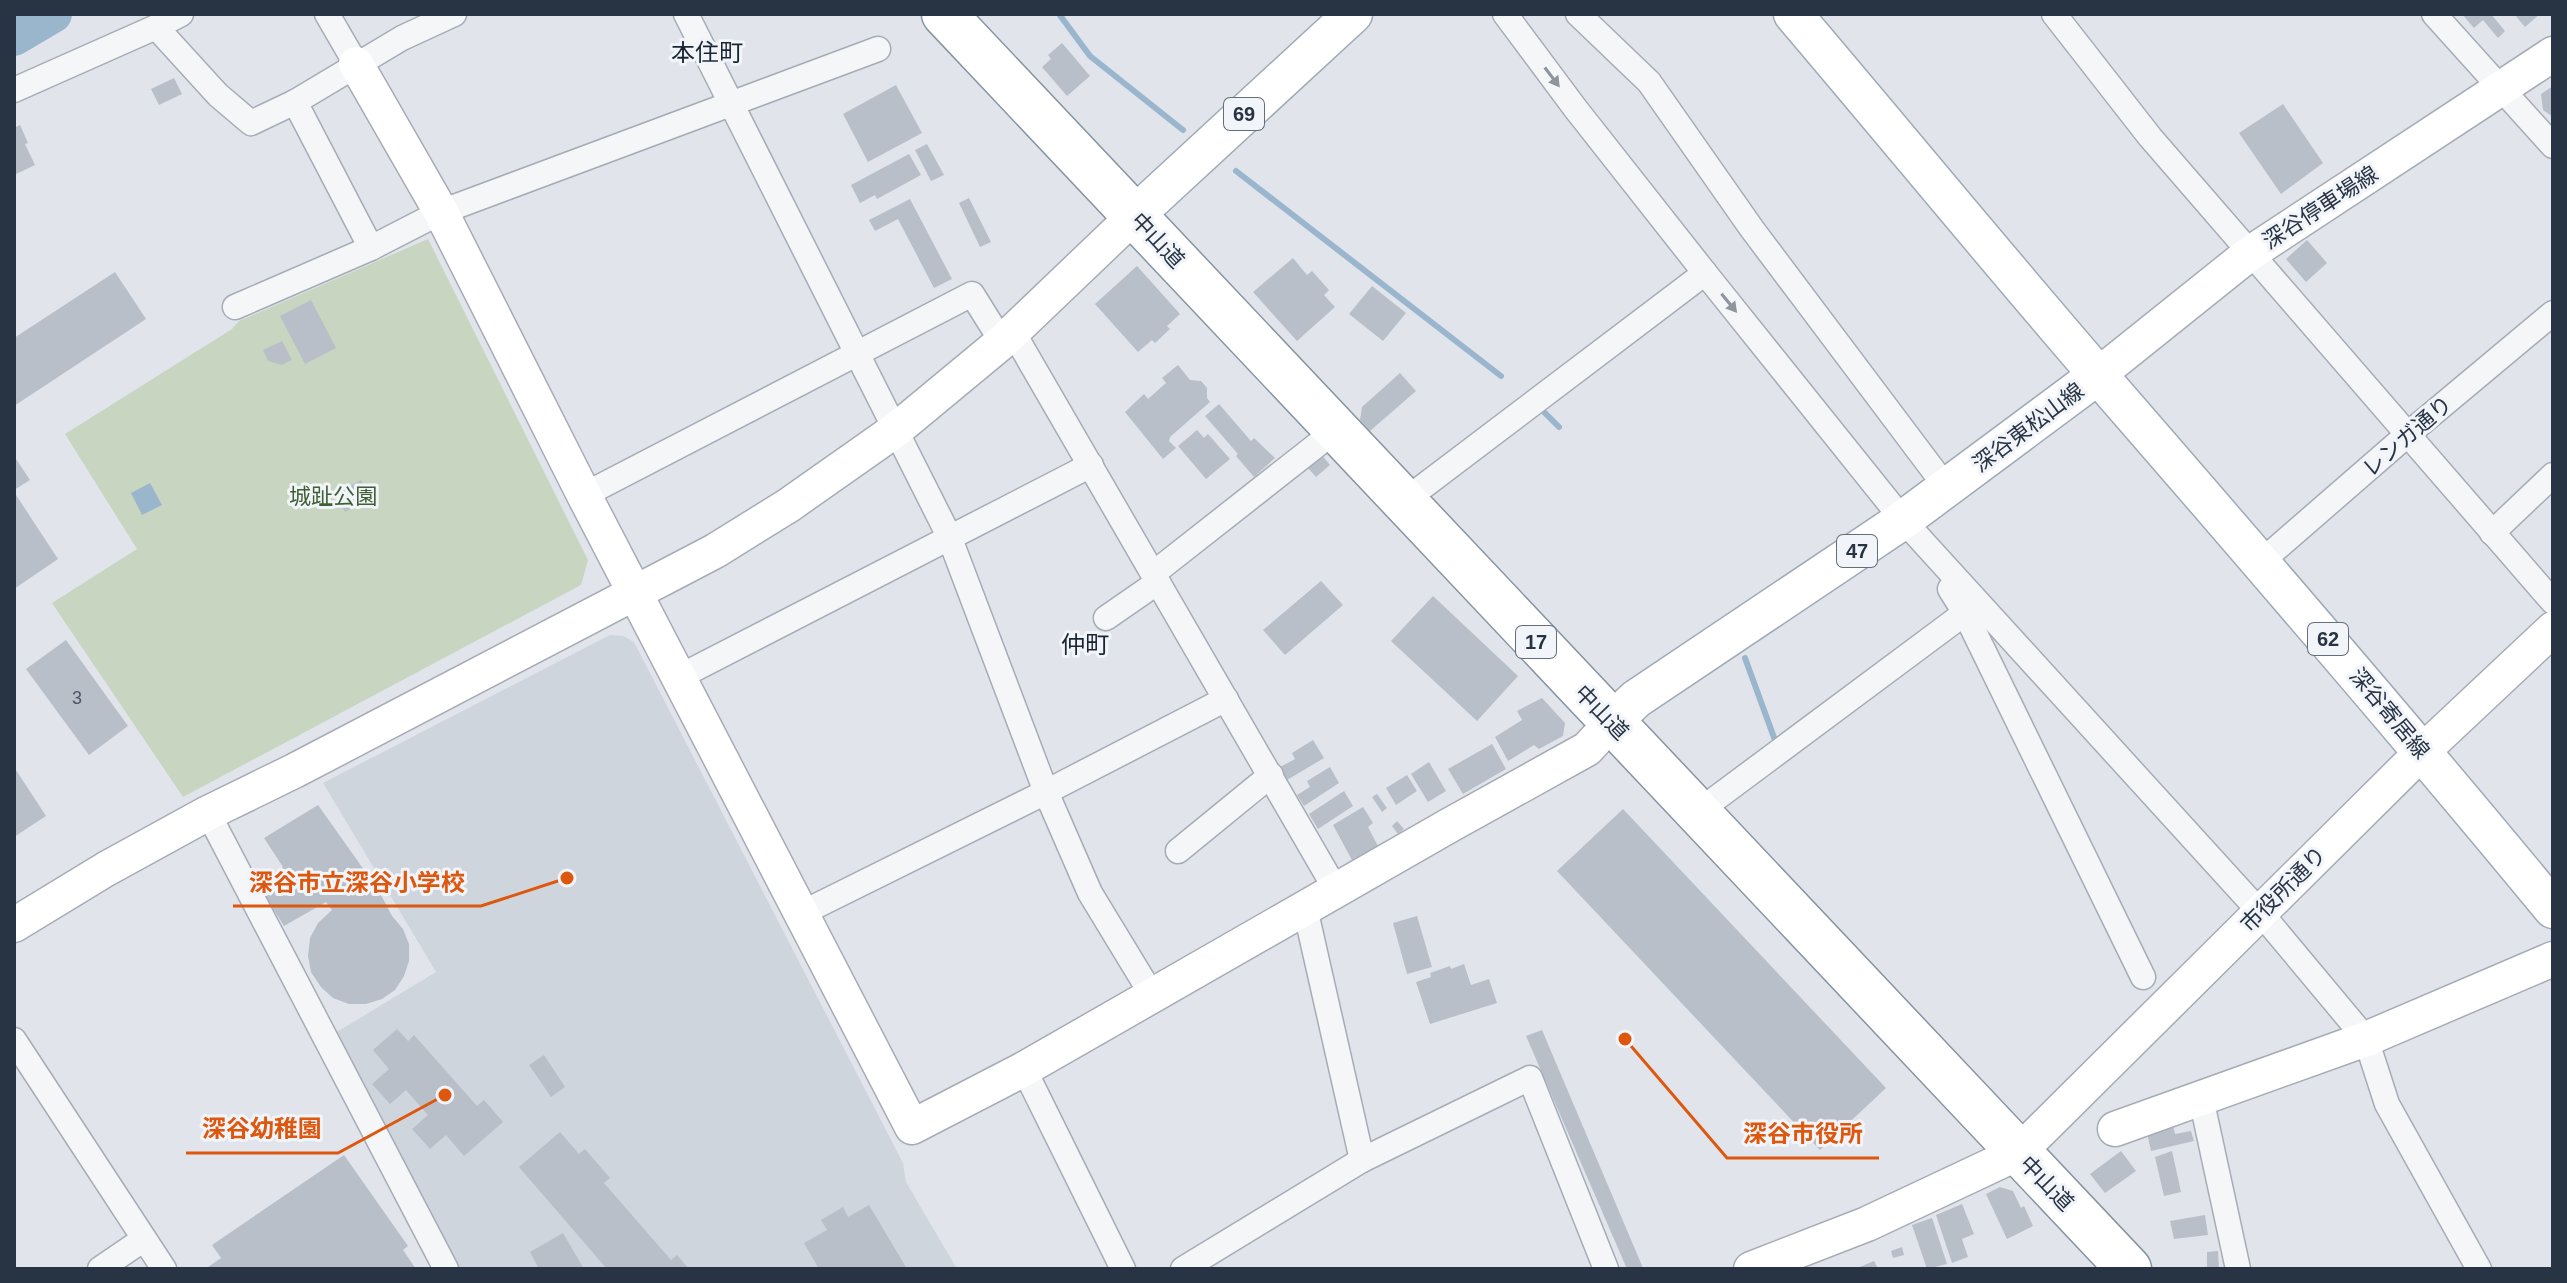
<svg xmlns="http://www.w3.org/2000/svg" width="2567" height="1283" viewBox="0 0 2567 1283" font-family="Arial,'Noto Sans JP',sans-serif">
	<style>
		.built { fill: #cfd5dd }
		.green { fill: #c8d5c1 }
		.water { fill: #9ab6cd }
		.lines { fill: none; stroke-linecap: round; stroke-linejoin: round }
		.stream { stroke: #9ab6cd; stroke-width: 6 }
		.river { stroke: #9ab6cd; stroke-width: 38 }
		.building { fill: #b8bfc9 }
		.street-casing { stroke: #a6acb6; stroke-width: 27 }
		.secondary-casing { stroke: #a6acb6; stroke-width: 37 }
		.primary-casing { stroke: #9faab7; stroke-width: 41 }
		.highway-casing { stroke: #8794a2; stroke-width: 47 }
		.street { stroke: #f4f6f8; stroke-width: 24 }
		.secondary { stroke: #fff; stroke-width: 34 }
		.primary { stroke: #fff; stroke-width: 38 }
		.highway { stroke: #fff; stroke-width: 44 }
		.oneway { fill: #8e959e }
		.labels { text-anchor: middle; stroke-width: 6; stroke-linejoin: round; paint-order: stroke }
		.number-label { font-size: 18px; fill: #4c5765 }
		.shield { fill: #f1f4f8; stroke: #646e7a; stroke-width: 2 }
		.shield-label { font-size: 20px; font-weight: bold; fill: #283444 }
		.street-label { font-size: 22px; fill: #283444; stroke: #f1f4f8 }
		.park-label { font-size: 22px; fill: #406034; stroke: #f1f4f8 }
		.neighbourhood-label { font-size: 24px; fill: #1a2534; stroke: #f1f4f8 }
		.leader { fill: none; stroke: #de570f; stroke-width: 3 }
		.callout-dot { fill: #de570f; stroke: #f1f4f8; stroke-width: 3 }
		.callout-label { font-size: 24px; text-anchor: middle; font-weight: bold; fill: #de570f; stroke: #f1f4f8; stroke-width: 6; stroke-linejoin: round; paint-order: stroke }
	</style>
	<rect width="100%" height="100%" fill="#e1e5eb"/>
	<polygon class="built" points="610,635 623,636 634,642 903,1163 906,1182 957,1269 460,1269 335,1033 436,972 323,783"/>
	<polygon class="green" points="428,239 588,560 581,585 183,797 52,603 137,549 65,434 232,329 239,321"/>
	<polygon class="water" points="150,483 162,505 142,515 131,493"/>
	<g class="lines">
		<g class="stream">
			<polyline points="1059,14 1090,56 1183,130"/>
			<polyline points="1236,171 1501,376"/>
			<polyline points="1540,408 1559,427"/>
			<polyline points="1745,658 1776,743"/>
		</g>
		<polyline class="river" points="14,37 53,14"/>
	</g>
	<g class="building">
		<polygon points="2462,14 2491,14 2505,31 2498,38 2483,20 2474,28"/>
		<polygon points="2514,14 2540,14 2525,27"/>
		<polygon points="1062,43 1090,76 1067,96 1042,67 1051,59 1048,55"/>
		<polygon points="174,78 182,94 159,105 151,89"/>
		<polygon points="896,85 922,133 868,162 843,114"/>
		<polygon points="2553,86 2553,117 2543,110 2541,94"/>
		<polygon points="2283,104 2323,163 2281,194 2239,133"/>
		<polygon points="20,125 28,143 25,144 35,165 14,175 14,128"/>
		<polygon points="927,144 944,175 931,181 915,150"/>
		<polygon points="909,154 921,175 877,199 875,195 860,203 851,185"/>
		<polygon points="969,198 991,242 980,247 959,203"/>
		<polygon points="910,199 952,279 934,288 898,219 875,231 869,220"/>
		<polygon points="2307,240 2327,263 2306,282 2286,259"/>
		<polygon points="1293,258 1307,275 1312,271 1329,290 1324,295 1335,307 1297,341 1253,292"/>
		<polygon points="1137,266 1180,314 1167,326 1170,329 1155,343 1152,340 1138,352 1095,304"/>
		<polygon points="115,272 146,319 14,406 14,338"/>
		<polygon points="1372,286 1406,313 1383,341 1349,314"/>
		<polygon points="311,300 336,348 305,364 280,316"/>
		<polygon points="282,341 292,360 282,365 268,361 263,350"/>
		<polygon points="1178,365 1190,380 1201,381 1207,388 1207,398 1210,402 1170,437 1169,441 1176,448 1163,459 1125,412 1144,394 1148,399 1166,383 1162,378"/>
		<polygon points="1400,373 1416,391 1370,431 1360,420 1362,407"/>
		<polygon points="1219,404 1251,441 1254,438 1275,458 1254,477 1236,456 1238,454 1205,416"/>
		<polygon points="1197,430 1204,438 1208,434 1230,459 1206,479 1178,446"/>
		<polygon points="1321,454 1330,465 1316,477 1306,466"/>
		<polygon points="14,456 30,480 14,490"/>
		<polygon points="361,480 371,499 345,512 336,493"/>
		<polygon points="14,492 58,559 14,589"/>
		<polygon points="1321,581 1343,605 1285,655 1263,630"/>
		<polygon points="1433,596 1518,676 1477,721 1391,641"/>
		<polygon points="66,640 128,726 89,755 26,669"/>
		<polygon points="1542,698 1565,723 1563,736 1539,749 1534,745 1508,761 1495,737 1522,720 1517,711"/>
		<polygon points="1313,740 1324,758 1287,780 1280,767 1295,759 1292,753"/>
		<polygon points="1492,744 1506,769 1463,794 1448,769"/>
		<polygon points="1429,762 1446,791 1428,802 1411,774"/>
		<polygon points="14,767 46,816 14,837"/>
		<polygon points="1330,767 1339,783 1304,806 1297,795 1310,787 1307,781"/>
		<polygon points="1407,775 1417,791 1396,805 1386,788"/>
		<polygon points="1344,791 1353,806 1318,829 1309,814"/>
		<polygon points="1377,794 1387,808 1382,812 1372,797"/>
		<polygon points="318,805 379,891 392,916 403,929 409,944 409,961 404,976 395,990 382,999 366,1004 349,1004 333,998 321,987 311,972 308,956 310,938 318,923 332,910 326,902 284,926 259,886 283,867 264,838"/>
		<polygon points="1363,807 1373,823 1368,827 1379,848 1353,862 1333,825"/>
		<polygon points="1623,809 1886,1088 1820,1150 1557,871"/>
		<polygon points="1397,821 1404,829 1398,834 1392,826"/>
		<polygon points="1417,916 1432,967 1407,974 1393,923"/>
		<polygon points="1464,964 1471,985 1489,979 1497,1003 1430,1024 1416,982 1431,977 1430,973 1450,966 1451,969"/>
		<polygon points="397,1029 408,1041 414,1035 477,1106 484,1100 503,1122 464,1156 446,1135 430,1149 412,1129 428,1115 406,1090 390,1104 372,1084 389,1069 373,1050"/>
		<polygon points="1542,1030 1643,1268 1627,1269 1526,1036"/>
		<polygon points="544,1055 565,1087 551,1097 529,1065"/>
		<polygon points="2173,1126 2175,1134 2191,1131 2194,1141 2151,1151 2147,1133"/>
		<polygon points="560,1132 579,1154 585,1149 610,1178 604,1183 671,1260 677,1255 689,1269 607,1269 519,1167"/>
		<polygon points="2121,1151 2136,1171 2105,1193 2090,1174"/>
		<polygon points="2172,1151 2181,1192 2164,1196 2155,1157"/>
		<polygon points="344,1155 408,1246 403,1250 416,1269 205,1269 221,1258 212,1245"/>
		<polygon points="2000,1187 2013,1191 2021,1208 2024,1206 2033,1226 2007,1239 1986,1194"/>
		<polygon points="1962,1204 1974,1234 1962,1239 1968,1257 1952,1263 1936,1215"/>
		<polygon points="869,1205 907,1269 819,1269 804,1243 827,1230 821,1220 843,1207 848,1217"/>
		<polygon points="2205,1215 2208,1235 2174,1239 2170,1221"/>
		<polygon points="1932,1218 1947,1264 1927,1269 1912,1225"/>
		<polygon points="563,1233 584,1269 539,1269 530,1252"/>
		<polygon points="1902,1247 1904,1255 1893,1258 1891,1251"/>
		<polygon points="2218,1251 2219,1269 2207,1269 2207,1252"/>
		<polygon points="1874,1261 1878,1269 1855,1269"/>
	</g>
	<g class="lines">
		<defs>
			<g id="street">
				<polyline points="327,14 356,64"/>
				<polyline points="686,14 949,536 1046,792 1090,893 1152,995"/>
				<polyline points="1505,14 1575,108 1705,273 1903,520 2260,912 2366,1039 2387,1104 2479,1269"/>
				<polyline points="1578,14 1649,82 1752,229 1946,487"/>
				<polyline points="2054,14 2150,137 2553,602"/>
				<polyline points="2434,14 2553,146"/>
				<polyline points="156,27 218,95 251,123 295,102 402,38 454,14"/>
				<polyline points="14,90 156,27 181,14"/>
				<polyline points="295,102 371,248"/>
				<polyline points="235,307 371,248 441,212 878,49"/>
				<polyline points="1013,332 1336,890"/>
				<polyline points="584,495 972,294 1002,342"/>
				<polyline points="1404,501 1705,273"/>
				<polyline points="2492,533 2553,475"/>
				<polyline points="2262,561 2407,435 2553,313"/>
				<polyline points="1154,573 1336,430"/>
				<polyline points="1950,589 1965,613 2143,977"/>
				<polyline points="1106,618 1158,582"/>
				<polyline points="679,677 1091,465"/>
				<polyline points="1699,811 1965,613"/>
				<polyline points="208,813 446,1269"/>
				<polyline points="1178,851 1271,775"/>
				<polyline points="1305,908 1362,1160"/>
				<polyline points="800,914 1046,792 1226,699"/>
				<polyline points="14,1040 164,1269"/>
				<polyline points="1024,1069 1123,1269"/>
				<polyline points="2201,1098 2238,1269"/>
				<polyline points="100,1269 144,1239"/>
				<polyline points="1183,1269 1362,1160 1530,1078 1606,1269"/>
			</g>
			<g id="secondary">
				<polyline points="356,64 441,212 584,495 912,1127 1024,1069 1450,825 1587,749 1612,722"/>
				<polyline points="2098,375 2249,254 2553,54"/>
				<polyline points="14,925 106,869 208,813 294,771 715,551 789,505 897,429 1002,342 1135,215"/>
				<polyline points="2115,1129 2366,1039 2553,959"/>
				<polyline points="1751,1269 1867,1224 2018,1153 2423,751 2553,629"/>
			</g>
			<g id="primary">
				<path d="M 1793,14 C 1895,134 1995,256 2098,375 C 2251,551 2404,728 2553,909"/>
				<polyline points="1135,215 1353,14"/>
				<polyline points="1612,722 1636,699 1903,520 2098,375"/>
			</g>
			<polyline id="highway" points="944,14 2129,1269"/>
		</defs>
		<use href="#street" class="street-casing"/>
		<use href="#secondary" class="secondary-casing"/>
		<use href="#primary" class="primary-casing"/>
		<use href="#highway" class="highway-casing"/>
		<use href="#street" class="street"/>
		<use href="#secondary" class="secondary"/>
		<use href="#primary" class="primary"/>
		<use href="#highway" class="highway"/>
	</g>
	<defs><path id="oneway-solid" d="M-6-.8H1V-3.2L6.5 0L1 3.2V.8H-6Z" transform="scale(2)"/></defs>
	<g class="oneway">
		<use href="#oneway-solid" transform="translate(1552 77) rotate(53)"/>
		<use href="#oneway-solid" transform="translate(1729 303) rotate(51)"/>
	</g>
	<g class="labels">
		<g class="number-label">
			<text x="77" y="704">3</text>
		</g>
		<g class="shield">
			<rect x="1224" y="98" width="40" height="32" rx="6"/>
			<rect x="1837" y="535" width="40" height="32" rx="6"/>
			<rect x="2308" y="623" width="40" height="32" rx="6"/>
			<rect x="1516" y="626" width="40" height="32" rx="6"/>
		</g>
		<g class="shield-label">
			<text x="1244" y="121">69</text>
			<text x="1857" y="558">47</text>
			<text x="2328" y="646">62</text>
			<text x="1536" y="649">17</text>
		</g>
		<g class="street-label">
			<text transform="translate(2320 207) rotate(-33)" y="8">深谷停車場線</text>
			<text transform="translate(1158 240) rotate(47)" y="8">中山道</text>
			<text transform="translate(2028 427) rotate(-37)" y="8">深谷東松山線</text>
			<text transform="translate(2407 436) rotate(-41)" y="8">レンガ通り</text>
			<text transform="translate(1602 712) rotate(46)" y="8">中山道</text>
			<text transform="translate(2390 713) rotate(50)" y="8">深谷寄居線</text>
			<text transform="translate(2283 889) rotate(-45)" y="8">市役所通り</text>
			<text transform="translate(2047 1183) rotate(46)" y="8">中山道</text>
		</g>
		<g class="park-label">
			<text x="333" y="504">城趾公園</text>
		</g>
		<g class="neighbourhood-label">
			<text x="707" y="61">本住町</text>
			<text x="1085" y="653">仲町</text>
		</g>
	</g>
	<path class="leader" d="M567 878L481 906H233M445 1095L338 1153H186M1625 1039L1727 1158H1879"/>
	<g class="callout-dot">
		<circle cx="567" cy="878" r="8"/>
		<circle cx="445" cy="1095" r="8"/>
		<circle cx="1625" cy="1039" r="8"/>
	</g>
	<g class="callout-label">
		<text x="357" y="891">深谷市立深谷小学校</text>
		<text x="262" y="1137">深谷幼稚園</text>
		<text x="1803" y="1142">深谷市役所</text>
	</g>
	<rect width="2567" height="1283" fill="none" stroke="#283444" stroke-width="32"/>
</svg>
